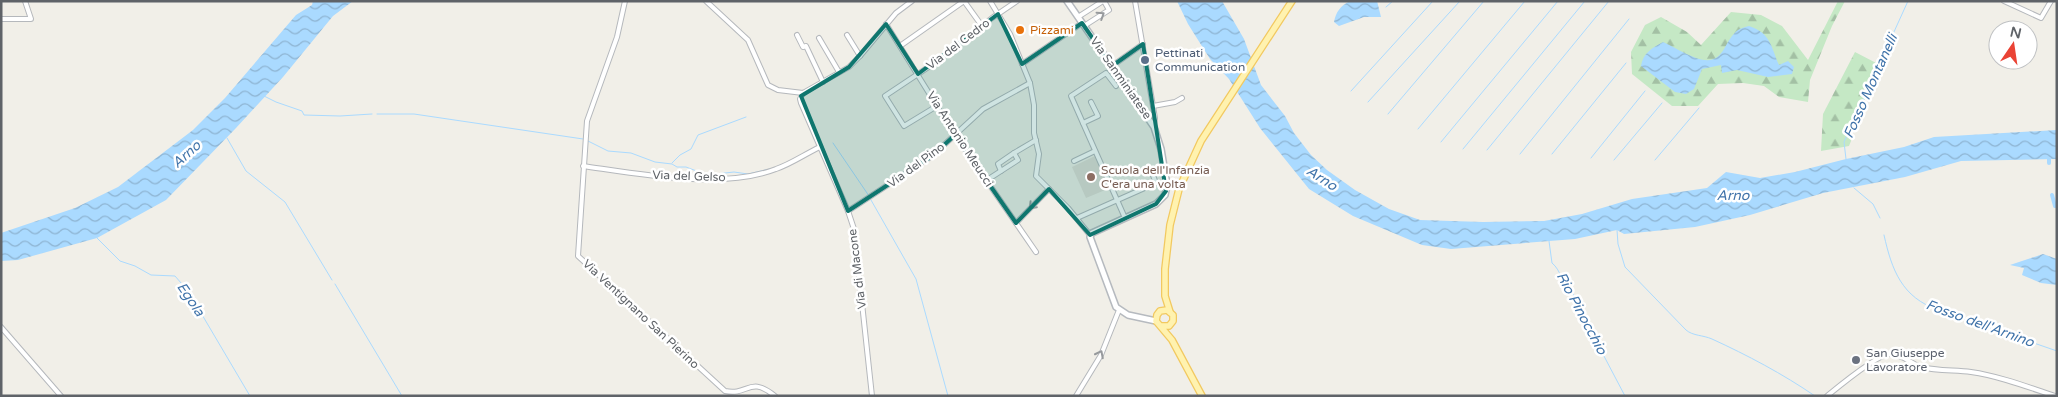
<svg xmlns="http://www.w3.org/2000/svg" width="2058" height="397" viewBox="0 0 2058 397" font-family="'Varela Round',sans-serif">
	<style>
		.education { fill: #e1ded6 }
		.forest { fill: url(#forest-firs) }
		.water { fill: url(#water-waves) }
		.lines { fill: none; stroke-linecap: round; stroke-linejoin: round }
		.stream { stroke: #aadaff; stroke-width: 1 }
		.canal { stroke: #aadaff; stroke-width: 4 }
		.street-casing { stroke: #b5b8bc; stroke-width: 6 }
		.secondary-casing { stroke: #b6babf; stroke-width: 8 }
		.primary-casing { stroke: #f2c960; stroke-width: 8 }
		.street { stroke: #fff; stroke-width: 4 }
		.secondary { stroke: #fff; stroke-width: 5 }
		.primary { stroke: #fff2af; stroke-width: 5.5 }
		.oneway { stroke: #979a9d }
		.marked { fill: #0f766e; fill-opacity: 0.2; stroke: #0f766e; stroke-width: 4; stroke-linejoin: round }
		.food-dot { fill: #e8710a; stroke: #fff; stroke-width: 2 }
		.service-dot { fill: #5c6f8a; stroke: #fff; stroke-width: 2 }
		.education-dot { fill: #8d6e63; stroke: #fff; stroke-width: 2 }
		.worship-dot { fill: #6b7280; stroke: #fff; stroke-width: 2 }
		.labels { text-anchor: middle; stroke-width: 5; stroke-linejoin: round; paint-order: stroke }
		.food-label { font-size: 12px; fill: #c56008; stroke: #fff; text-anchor: start }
		.street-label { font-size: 12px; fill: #5f6368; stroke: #fff }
		.service-label { font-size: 12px; fill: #4e5e75; stroke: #fff; text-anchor: start }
		.education-label { font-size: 12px; fill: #785e54; stroke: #fff; text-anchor: start }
		.worship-label { font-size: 12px; fill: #5b616d; stroke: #fff; text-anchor: start }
		.water-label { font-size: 14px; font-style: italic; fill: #4174aa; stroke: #fff }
	</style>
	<defs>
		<pattern id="forest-firs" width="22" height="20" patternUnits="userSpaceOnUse" patternTransform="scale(1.25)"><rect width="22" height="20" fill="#c5e8c5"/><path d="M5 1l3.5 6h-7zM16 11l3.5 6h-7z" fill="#a3c0a4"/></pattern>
		<pattern id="water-waves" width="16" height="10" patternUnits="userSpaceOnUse" patternTransform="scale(1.25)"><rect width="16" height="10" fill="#aadaff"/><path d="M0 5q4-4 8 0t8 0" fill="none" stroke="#8eb4d2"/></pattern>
	</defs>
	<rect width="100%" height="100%" fill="#f1efe8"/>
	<polygon class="education" points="1095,156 1110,188 1086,198 1072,167"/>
	<g class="forest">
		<polygon points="1838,1 1845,1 1832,26 1810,80 1808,102 1779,97 1764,86 1743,83 1718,84 1698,106 1672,106 1632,74 1631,52 1645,25 1661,17 1687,32 1701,45 1731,12 1761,15 1782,26 1808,60"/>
		<polygon points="1855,52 1880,65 1850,135 1851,141 1849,146 1821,151 1823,114"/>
	</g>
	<g class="water">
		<polygon points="313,1 353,1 333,16 283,77 236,128 166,200 97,238 18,260 1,261 1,233 75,208 118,187 193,130 225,98 296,15 312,5"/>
		<polygon points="1177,1 1222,1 1244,39 1261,85 1285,116 1294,133 1311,155 1327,170 1355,190 1389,209 1420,220 1483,222 1544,221 1582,214 1632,199 1707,188 1726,172 1760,178 1795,172 1846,159 1904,147 1934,137 2057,130 2057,159 1961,161 1905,177 1823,193 1750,215 1695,227 1624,234 1617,230 1575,239 1451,249 1422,245 1353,216 1309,189 1260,128 1229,79 1210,59 1188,24"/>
		<path d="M 1350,1 L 1377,1 L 1381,17 L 1364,17 L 1339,26 L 1334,22 C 1336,12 1340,6 1350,1 Z"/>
		<path d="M 1749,26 C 1771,33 1771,47 1779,65 L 1788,61 L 1794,67 L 1792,74 L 1768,77 L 1737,70 L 1722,73 L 1721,65 L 1702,69 L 1694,89 L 1686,94 L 1675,92 L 1641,66 C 1643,53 1652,48 1663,42 C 1674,47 1685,54 1696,58 C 1725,68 1722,42 1738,30 C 1741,28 1745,27 1749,26 Z"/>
		<polygon points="2043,254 2057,259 2057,285 2041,283 2022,275 2024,268 2010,265"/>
	</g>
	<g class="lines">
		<g class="stream">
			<polyline points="1386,7 1393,1"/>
			<polyline points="1351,91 1433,1"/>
			<polyline points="264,96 276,102 302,111 304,115 340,116 372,114"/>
			<polyline points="1368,102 1460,1"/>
			<polyline points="377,114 414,114 583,139"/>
			<polyline points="1388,114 1484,1"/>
			<polyline points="1418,129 1525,1"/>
			<polyline points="227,138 246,171 285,202 332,280"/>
			<polyline points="588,141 608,151 631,153 655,162 672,164 677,167 686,167 707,175 734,172 748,174 770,169"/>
			<polyline points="1441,142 1558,1"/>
			<polyline points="833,143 867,193 916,279 948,396"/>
			<polyline points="1463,149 1585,1"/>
			<polyline points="1487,150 1609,1"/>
			<polyline points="1520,154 1629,19"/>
			<polyline points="1552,154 1626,63"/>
			<polyline points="1591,158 1645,91"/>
			<polyline points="1846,159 1844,142 1908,1"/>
			<polyline points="1614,160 1662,103"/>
			<polyline points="1655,160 1699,108"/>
			<polyline points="672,163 680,155 691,149 698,135 746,117"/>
			<polyline points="1854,188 1873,204 1880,218"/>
			<path d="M 1617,230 L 1618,244 L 1625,267 L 1686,330 C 1693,336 1703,335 1712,339 C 1747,355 1783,374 1815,396"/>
			<path d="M 1884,235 C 1892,271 1902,297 1938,310 L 2057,351"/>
			<polyline points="96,237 120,261 135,266 151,275 175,276 188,291 250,396"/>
			<path d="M 1549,241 L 1552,263 C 1561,270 1561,283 1572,290 L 1575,301 L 1625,396"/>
			<polyline points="335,284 402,396"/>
		</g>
		<g class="canal">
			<polyline points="2049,159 2049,163"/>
			<polyline points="2052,195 2055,206"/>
		</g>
		<defs>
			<g id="street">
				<path d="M 625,1 L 617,37 L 587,121 L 578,256 L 725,391 C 749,396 749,375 775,396"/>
				<polyline points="706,1 748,40 768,85 778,90 803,93 849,67 860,56 896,13 912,1"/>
				<polyline points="964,1 982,26"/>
				<polyline points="990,1 1010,34 1030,83 1034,105 1034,133 1039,154 1036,176 1068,208 1090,235"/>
				<polyline points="1135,1 1155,118 1154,127"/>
				<polyline points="2004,1 2041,18 2051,1"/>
				<polyline points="1078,17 1103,1"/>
				<polyline points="1,19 31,19 25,1"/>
				<polyline points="886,24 955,135 1036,252"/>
				<polyline points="1084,26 1109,10 1104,1"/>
				<polyline points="797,35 803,47 806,46 823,82"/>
				<polyline points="847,35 860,56"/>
				<polyline points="819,38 839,72"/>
				<polyline points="900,46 964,1"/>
				<polyline points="1022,64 1082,23"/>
				<polyline points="1112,66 1143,44"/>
				<polyline points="1116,86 1106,73 1071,96 1125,218"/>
				<polyline points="803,93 800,99 801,103 848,211 854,229 872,396"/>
				<polyline points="937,106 904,126 885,96 936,62 992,18 1017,1"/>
				<polyline points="1153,106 1175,102 1182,98"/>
				<polyline points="1083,123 1098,116 1091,102"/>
				<polyline points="1074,161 1095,151"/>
				<path d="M 583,166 C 639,174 722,190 776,169 C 791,164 805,154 820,147"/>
				<polyline points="1001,171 998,164 1014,153"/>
				<polyline points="987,180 1018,160 1014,153 1036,140"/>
				<polyline points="848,211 932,156 983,109 1030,83"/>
				<polyline points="1077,218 1156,183 1152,173"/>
				<polyline points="1016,223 1049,189"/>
				<polyline points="1,327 61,396"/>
				<polyline points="1076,396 1101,355 1119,310"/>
				<path d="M 1827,396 C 1838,387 1878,354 1890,354 C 1901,353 1911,364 1921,367 C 1937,371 1955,370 1971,372 C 1999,376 2028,387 2055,396"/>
			</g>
			<polyline id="secondary" points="1067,1 1154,127 1161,149 1167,185 1165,195 1156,204 1092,233 1090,237 1116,307 1128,315 1156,321"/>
			<g id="primary">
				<polyline points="1170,312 1165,296 1165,269 1170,225 1179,189 1201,141 1292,1"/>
				<polyline points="1161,326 1169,326 1173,321 1173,315 1167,310 1160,311 1157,315 1156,321 1172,340 1202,396"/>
			</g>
		</defs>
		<use href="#street" class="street-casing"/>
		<use href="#secondary" class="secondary-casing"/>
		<use href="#primary" class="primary-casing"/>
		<use href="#street" class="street"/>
		<use href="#secondary" class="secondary"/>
		<use href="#primary" class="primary"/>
	</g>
	<defs><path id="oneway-chevron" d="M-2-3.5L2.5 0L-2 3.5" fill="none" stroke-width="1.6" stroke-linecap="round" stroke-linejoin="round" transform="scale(1.25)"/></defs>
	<g class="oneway">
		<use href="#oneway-chevron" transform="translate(1101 15) rotate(-33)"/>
		<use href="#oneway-chevron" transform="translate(1032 206) rotate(134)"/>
		<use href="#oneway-chevron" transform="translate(1100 354) rotate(-63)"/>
	</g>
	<path class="marked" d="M 998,14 L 1022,64 L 1082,23 L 1112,66 L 1143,44 L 1166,191 L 1156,204 L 1090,235 L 1049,189 L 1016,223 L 955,135 L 932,156 L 848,211 L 801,96 L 849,67 L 886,24 L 918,74 Z"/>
	<circle class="food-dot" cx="1020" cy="30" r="5"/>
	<circle class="service-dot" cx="1145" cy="60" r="5"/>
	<circle class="education-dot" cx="1091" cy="177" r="5"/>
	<circle class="worship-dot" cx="1856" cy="360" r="5"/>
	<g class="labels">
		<g class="food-label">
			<text x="1030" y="34">Pizzami</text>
		</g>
		<g class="street-label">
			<text transform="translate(958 44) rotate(-37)" y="4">Via del Cedro</text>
			<text transform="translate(1121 78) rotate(55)" y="4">Via Sanminiatese</text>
			<text transform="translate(960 139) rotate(57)" y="4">Via Antonio Meucci</text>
			<text transform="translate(916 165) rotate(-36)" y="4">Via del Pino</text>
			<text transform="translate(689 176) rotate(2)" y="4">Via del Gelso</text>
			<text transform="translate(857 269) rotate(-97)" y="4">Via di Macone</text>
			<text transform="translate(641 314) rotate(43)" y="4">Via Ventignano San Pierino</text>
		</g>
		<g class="service-label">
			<text x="1155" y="57">Pettinati<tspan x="1155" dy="14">Communication</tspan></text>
		</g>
		<g class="education-label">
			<text x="1101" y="174">Scuola dell'Infanzia<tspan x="1101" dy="14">C'era una volta</tspan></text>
		</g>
		<g class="worship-label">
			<text x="1866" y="357">San Giuseppe<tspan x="1866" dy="14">Lavoratore</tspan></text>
		</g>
		<g class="water-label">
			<text transform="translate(1870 86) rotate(-66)" y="5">Fosso Montanelli</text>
			<text transform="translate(186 154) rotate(-42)" y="5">Arno</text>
			<text transform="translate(1322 178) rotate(33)" y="5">Arno</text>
			<text x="1733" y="200">Arno</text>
			<text transform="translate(191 299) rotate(56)" y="5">Egola</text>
			<text transform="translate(1582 313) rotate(62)" y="5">Rio Pinocchio</text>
			<text transform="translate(1980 323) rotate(20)" y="5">Fosso dell'Arnino</text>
		</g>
	</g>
	<rect width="2058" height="397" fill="none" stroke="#5f6368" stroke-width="5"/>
	<g transform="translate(2013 45) rotate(13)"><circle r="24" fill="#ffffff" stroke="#bfc1c3"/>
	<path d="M0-4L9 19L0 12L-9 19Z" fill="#ea4335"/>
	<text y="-8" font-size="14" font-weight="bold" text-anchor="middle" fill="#5f6368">N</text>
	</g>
</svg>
